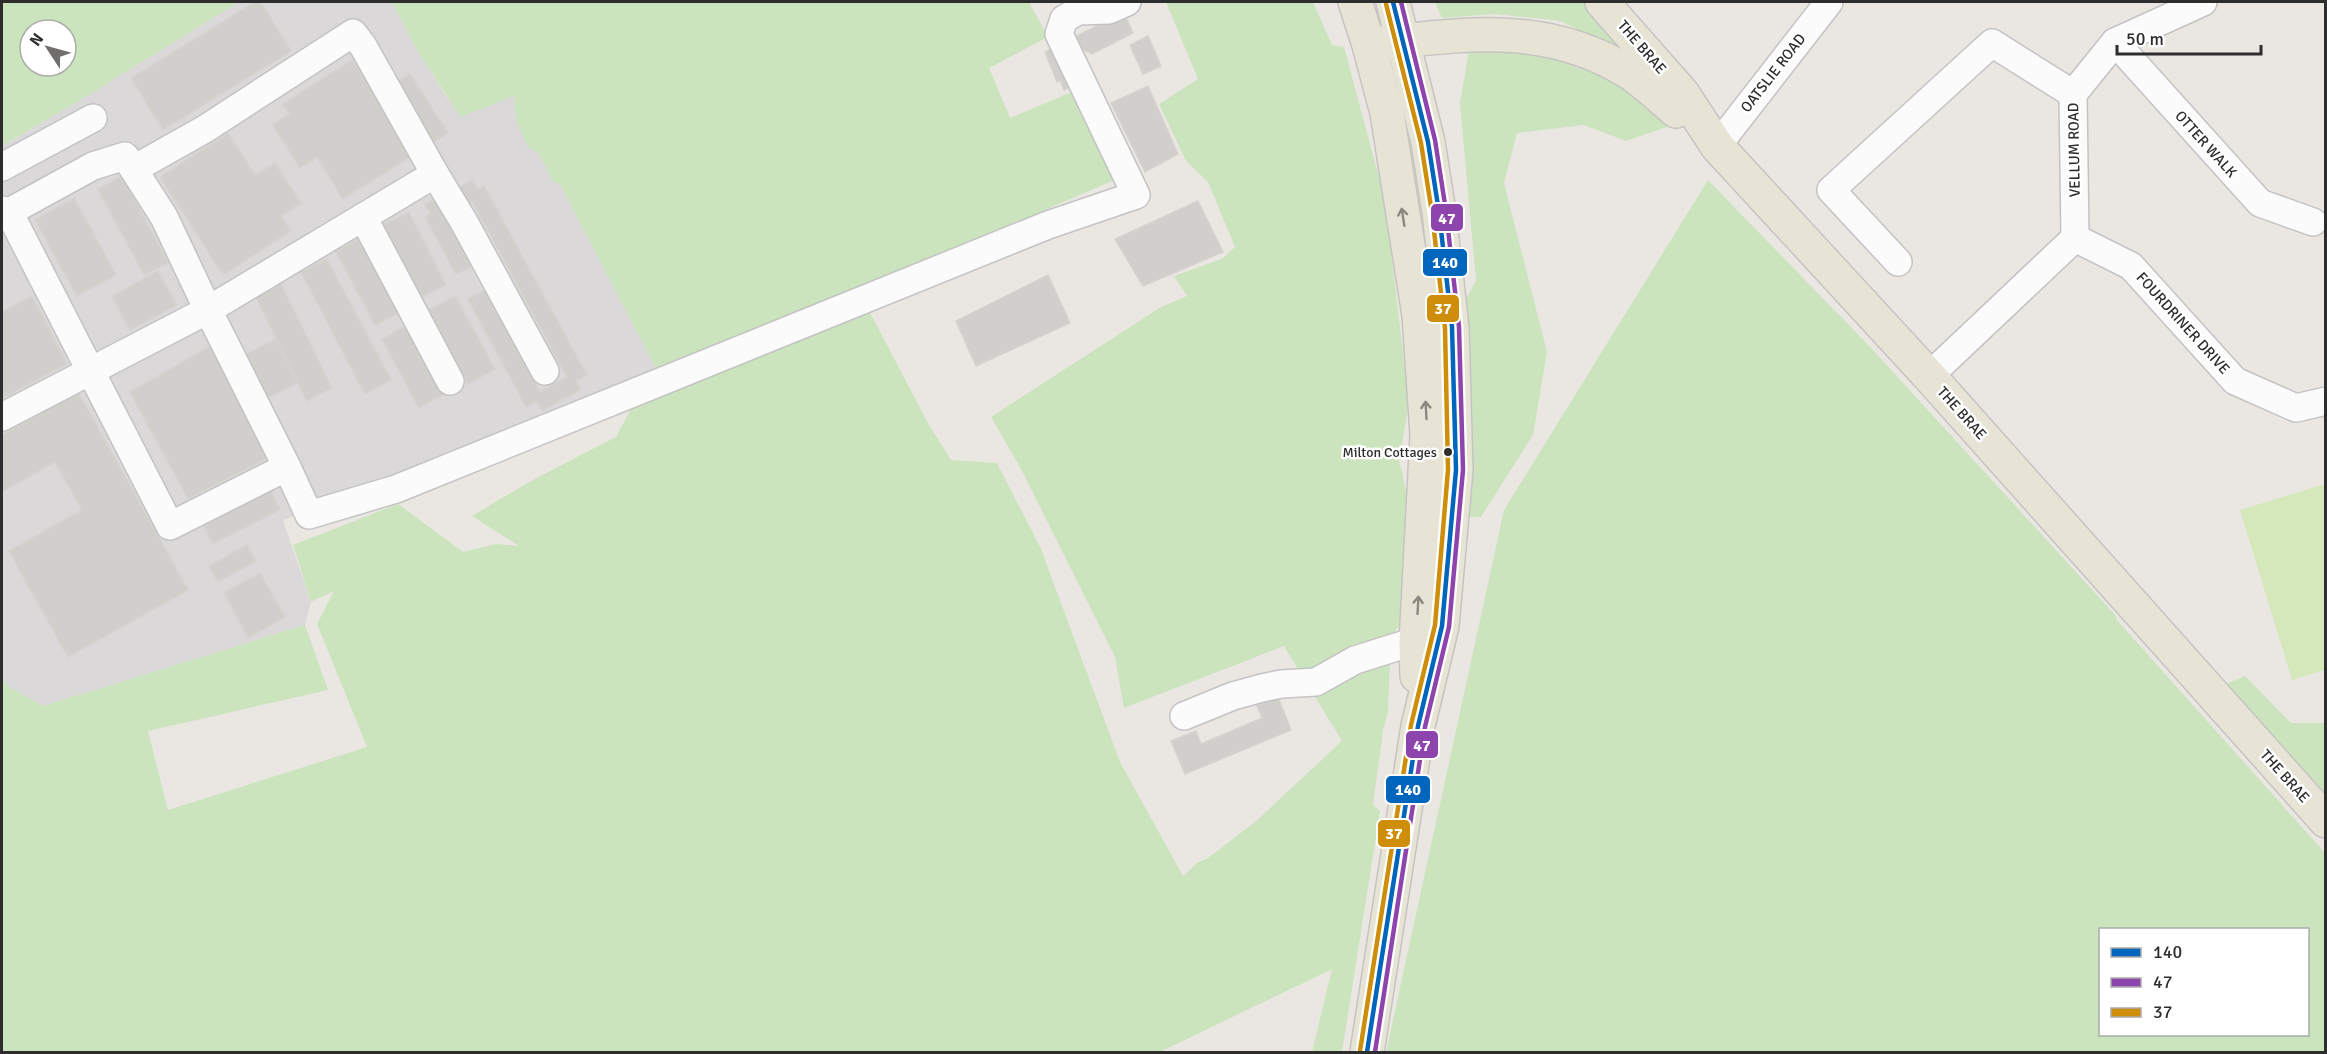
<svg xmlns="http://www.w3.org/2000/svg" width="2327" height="1054" viewBox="0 0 2327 1054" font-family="Signika,sans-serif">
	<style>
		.industrial { fill: #dbd8da }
		.green { fill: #cbe4bd; fill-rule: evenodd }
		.pitch { fill: #d5e8bb }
		.building { fill: #d1cfcc; stroke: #d5d3cf; stroke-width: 1.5 }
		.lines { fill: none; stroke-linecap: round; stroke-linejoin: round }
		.minor-casing { stroke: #c4c3c3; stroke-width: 30 }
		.major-casing { stroke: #c6c4c3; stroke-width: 36 }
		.minor { stroke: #fcfbfb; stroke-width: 27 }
		.major { stroke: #e7e4d5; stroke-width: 33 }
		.bus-1-casing { stroke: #fff; stroke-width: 9 }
		.bus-2-casing { stroke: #fff; stroke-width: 9 }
		.bus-3-casing { stroke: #fff; stroke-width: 9 }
		.bus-1 { stroke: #0065bd; stroke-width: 4.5 }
		.bus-2 { stroke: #8e44ad; stroke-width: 4.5 }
		.bus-3 { stroke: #cf8e09; stroke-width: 4.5 }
		.oneway { stroke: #8a8881 }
		.bus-dot { fill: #2d2d2d; stroke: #fff; stroke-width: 2 }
		.labels { text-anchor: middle; stroke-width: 5; stroke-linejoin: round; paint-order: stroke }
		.bus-label { font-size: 14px; fill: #2d2d2d; stroke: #fff; text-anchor: end }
		.street-label { font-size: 15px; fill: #2d2d2d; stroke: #fff }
		.line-badge { stroke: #fff; stroke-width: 2 }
		.badge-label { font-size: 16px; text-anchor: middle; font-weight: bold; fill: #fff }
	</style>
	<rect width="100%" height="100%" fill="#eae7e3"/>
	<polygon class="industrial" points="239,2 392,2 418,52 449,100 514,96 516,120 539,153 552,180 561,186 660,376 283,520 311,602 305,625 43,706 6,685 2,677 2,146 72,105"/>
	<g class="green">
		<path d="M 2,2 L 239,2 L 72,105 L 2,146 ZM 30,30 L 66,30 L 66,66 L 30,66 Z"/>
		<polygon points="392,2 1029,2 1048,37 989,68 1010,118 1072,92 1119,178 660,376 561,186 552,180 539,153 528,147 516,120 514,96 461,117 418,52"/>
		<polygon points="1166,2 1313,2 1332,45 1344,47 1385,200 1409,403 1399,460 1412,516 1409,611 1391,637 1388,712 1383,730 1373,805 1380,811 1342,1052 1312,1052 1332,969 1160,1052 2,1052 2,677 6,685 43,706 305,625 328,690 148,731 168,810 367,747 317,624 334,591 311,602 293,545 398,504 463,552 496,544 519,546 472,516 527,483 616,437 632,407 666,394 670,387 867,307 929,425 951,460 997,463 1041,549 1120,762 1183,876 1197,863 1208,858 1255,822 1342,741 1284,646 1124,708 1115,657 1020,467 991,417 1161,307 1187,296 1174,276 1222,259 1235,247 1208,182 1186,161 1159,104 1198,79"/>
		<polygon points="1435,2 1591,2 1629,44 1621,50 1560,21 1495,14 1442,18"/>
		<polygon points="1524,49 1613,80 1670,126 1626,141 1584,125 1517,133 1504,183 1547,352 1533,435 1481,517 1467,517 1462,306 1476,281 1460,103 1469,51"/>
		<path d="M 1708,180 L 1873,350 L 2117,617 L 2116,619 L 2325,853 L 2325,1052 L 1386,1052 L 1504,510 ZM 2100,930 L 2308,930 L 2308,1034 L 2100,1034 Z"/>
		<polygon points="2245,676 2291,723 2325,723 2325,797 2285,759 2226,684"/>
	</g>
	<polygon class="pitch" points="2325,484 2325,670 2292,680 2240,510"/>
	<g class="building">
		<polygon points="255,2 261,2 291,51 163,130 131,78"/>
		<polygon points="1124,13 1133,33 1092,54 1082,49 1076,36"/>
		<polygon points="1148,36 1161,66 1143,74 1130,45"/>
		<polygon points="1060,45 1079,82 1064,90 1060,80 1057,82 1045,52"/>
		<polygon points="352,60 413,155 343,199 317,157 300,168 273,125 290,114 283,104"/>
		<polygon points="410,74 448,133 432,143 394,84"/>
		<polygon points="1148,86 1178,154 1145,172 1111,103"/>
		<polygon points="228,133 255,175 275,163 301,203 281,216 291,231 223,275 160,177"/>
		<polygon points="122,176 168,263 144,275 98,189"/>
		<polygon points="473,180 478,190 484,186 587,375 576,381 580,390 542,411 537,401 526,407 468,299 485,290 540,392 567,377 472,201 467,204 458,188"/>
		<polygon points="442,195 450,210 443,214 471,267 456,274 425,217 431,214 425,204"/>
		<polygon points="74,198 116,275 77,296 35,220"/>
		<polygon points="1198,201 1223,252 1143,286 1115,239"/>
		<polygon points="409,212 446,285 420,298 383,225"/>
		<polygon points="361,238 401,312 375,325 336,251"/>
		<polygon points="327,259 391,380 365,394 301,272"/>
		<polygon points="158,271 177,305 130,330 112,296"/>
		<polygon points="1048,275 1070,323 976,366 956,321"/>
		<polygon points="281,284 332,388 307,401 256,297"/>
		<polygon points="32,296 67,364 2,398 2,312"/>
		<polygon points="455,296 495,369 468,384 429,310"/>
		<polygon points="407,325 444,394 419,408 382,339"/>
		<polygon points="276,339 298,383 266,399 243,356"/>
		<polygon points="214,344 273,455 188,499 130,392"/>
		<polygon points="78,392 188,590 68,657 9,551 82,510 55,462 2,492 2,435"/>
		<polygon points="270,490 280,510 213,544 204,526"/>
		<polygon points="247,545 256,561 218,582 209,566"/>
		<polygon points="260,573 285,617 248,638 224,593"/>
		<polygon points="1278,697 1291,730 1185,774 1171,741 1196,731 1201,744 1262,718 1257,706"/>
	</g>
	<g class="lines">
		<defs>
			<g id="minor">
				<polyline points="2115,42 2260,203 2313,222"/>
				<polyline points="2073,94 2115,42 2203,2"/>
				<polyline points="1717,146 1829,2"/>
				<polyline points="2,167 93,118"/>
				<polyline points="134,169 205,129 353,33 363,46 435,174 464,222 545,371"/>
				<polyline points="2,210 9,212 170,526 287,467 309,515 396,489 1048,225 1136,195 1059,34 1064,19 1078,11 1109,10 1127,2"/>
				<polyline points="9,212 93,166 125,156 164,217 208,310 287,467"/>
				<polyline points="363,217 450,381"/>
				<polyline points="2075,238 2131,266 2235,381 2296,408 2326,401"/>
				<polyline points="1898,262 1831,190 1992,43 2073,94 2075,238 1929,376"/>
				<polyline points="2,417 208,310 435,174"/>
				<polyline points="1184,716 1233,696 1262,688 1281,684 1316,682 1355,660 1406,644 1416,643"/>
			</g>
			<g id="major">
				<polyline points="1355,2 1369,45 1387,113 1419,315 1427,435 1416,643 1417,676"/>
				<polyline points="1602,2 1683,94 1717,146 1929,376 2326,821"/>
				<path d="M 1383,43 C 1472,33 1550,23 1630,73 C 1646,84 1661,98 1676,111"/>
				<polyline points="1367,1052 1418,726 1442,626 1456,470 1452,327 1439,212 1428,142 1393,2"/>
			</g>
		</defs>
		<use href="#minor" class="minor-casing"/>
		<use href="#major" class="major-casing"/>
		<use href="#minor" class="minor"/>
		<use href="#major" class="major"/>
		<defs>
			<polyline id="bus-1" points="1367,1052 1418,726 1442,626 1456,470 1452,327 1439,212 1428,142 1393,2"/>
			<polyline id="bus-2" points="1375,1052 1425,727 1449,627 1463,470 1459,327 1446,211 1435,140 1401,2"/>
			<polyline id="bus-3" points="1360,1051 1411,725 1435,625 1448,470 1445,328 1432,213 1421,143 1386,4"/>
		</defs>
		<use href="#bus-1" class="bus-1-casing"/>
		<use href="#bus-2" class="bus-2-casing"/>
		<use href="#bus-3" class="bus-3-casing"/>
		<use href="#bus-1" class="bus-1"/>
		<use href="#bus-2" class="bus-2"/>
		<use href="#bus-3" class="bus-3"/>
	</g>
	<defs><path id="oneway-shaft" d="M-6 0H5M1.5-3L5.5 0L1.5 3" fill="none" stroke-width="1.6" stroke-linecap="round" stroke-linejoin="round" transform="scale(1.5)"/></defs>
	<g class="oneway">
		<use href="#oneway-shaft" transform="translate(1403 217) rotate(-99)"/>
		<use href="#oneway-shaft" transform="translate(1426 410) rotate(-93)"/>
		<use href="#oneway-shaft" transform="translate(1418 605) rotate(-87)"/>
	</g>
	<circle class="bus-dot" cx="1448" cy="452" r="5"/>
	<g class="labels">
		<g class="bus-label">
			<text x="1437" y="457">Milton Cottages</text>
		</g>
		<g class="street-label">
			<text transform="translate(1642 47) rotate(49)" y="5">THE BRAE</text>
			<text transform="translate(1773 73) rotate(-52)" y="5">OATSLIE ROAD</text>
			<text transform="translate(2206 144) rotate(48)" y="5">OTTER WALK</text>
			<text transform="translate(2074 150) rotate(-91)" y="5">VELLUM ROAD</text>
			<text transform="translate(2183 323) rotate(48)" y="5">FOURDRINER DRIVE</text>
			<text transform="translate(1962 413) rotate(48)" y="5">THE BRAE</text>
			<text transform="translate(2285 776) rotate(48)" y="5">THE BRAE</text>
		</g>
	</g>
	<g class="line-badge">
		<rect x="1430" y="203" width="34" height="29" rx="6" fill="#8e44ad"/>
		<rect x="1422" y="248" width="46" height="29" rx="6" fill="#0065bd"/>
		<rect x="1426" y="294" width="34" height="29" rx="6" fill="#cf8e09"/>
		<rect x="1405" y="730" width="34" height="29" rx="6" fill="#8e44ad"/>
		<rect x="1385" y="775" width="46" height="29" rx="6" fill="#0065bd"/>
		<rect x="1377" y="819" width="34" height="29" rx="6" fill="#cf8e09"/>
	</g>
	<g class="badge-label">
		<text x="1447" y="224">47</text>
		<text x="1445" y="268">140</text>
		<text x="1443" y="314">37</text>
		<text x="1422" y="751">47</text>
		<text x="1408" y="795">140</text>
		<text x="1394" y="839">37</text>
	</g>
	<rect width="2327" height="1054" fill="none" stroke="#2d2d2d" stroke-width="6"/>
	<rect x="2099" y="928" width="210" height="108" fill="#ffffff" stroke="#ababab" stroke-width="1.5"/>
	<rect x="2111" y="948" width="30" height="9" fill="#0065bd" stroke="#ababab" stroke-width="1.5"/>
	<text x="2153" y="958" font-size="18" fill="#2d2d2d">140</text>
	<rect x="2111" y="978" width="30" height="9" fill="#8e44ad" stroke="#ababab" stroke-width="1.5"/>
	<text x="2153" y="988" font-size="18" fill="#2d2d2d">47</text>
	<rect x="2111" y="1008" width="30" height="9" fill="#cf8e09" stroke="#ababab" stroke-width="1.5"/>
	<text x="2153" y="1018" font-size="18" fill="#2d2d2d">37</text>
	<g transform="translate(48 48) rotate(306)"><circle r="28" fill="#ffffff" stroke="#ababab" stroke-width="1.5"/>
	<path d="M0-4.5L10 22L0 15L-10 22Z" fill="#6f6e6d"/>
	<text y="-9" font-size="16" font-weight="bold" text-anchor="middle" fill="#2d2d2d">N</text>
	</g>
	<path d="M2117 45v9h144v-9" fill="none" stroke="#2d2d2d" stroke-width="3"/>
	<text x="2126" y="45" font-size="18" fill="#2d2d2d" stroke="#ffffff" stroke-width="4.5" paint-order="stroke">50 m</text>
</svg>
